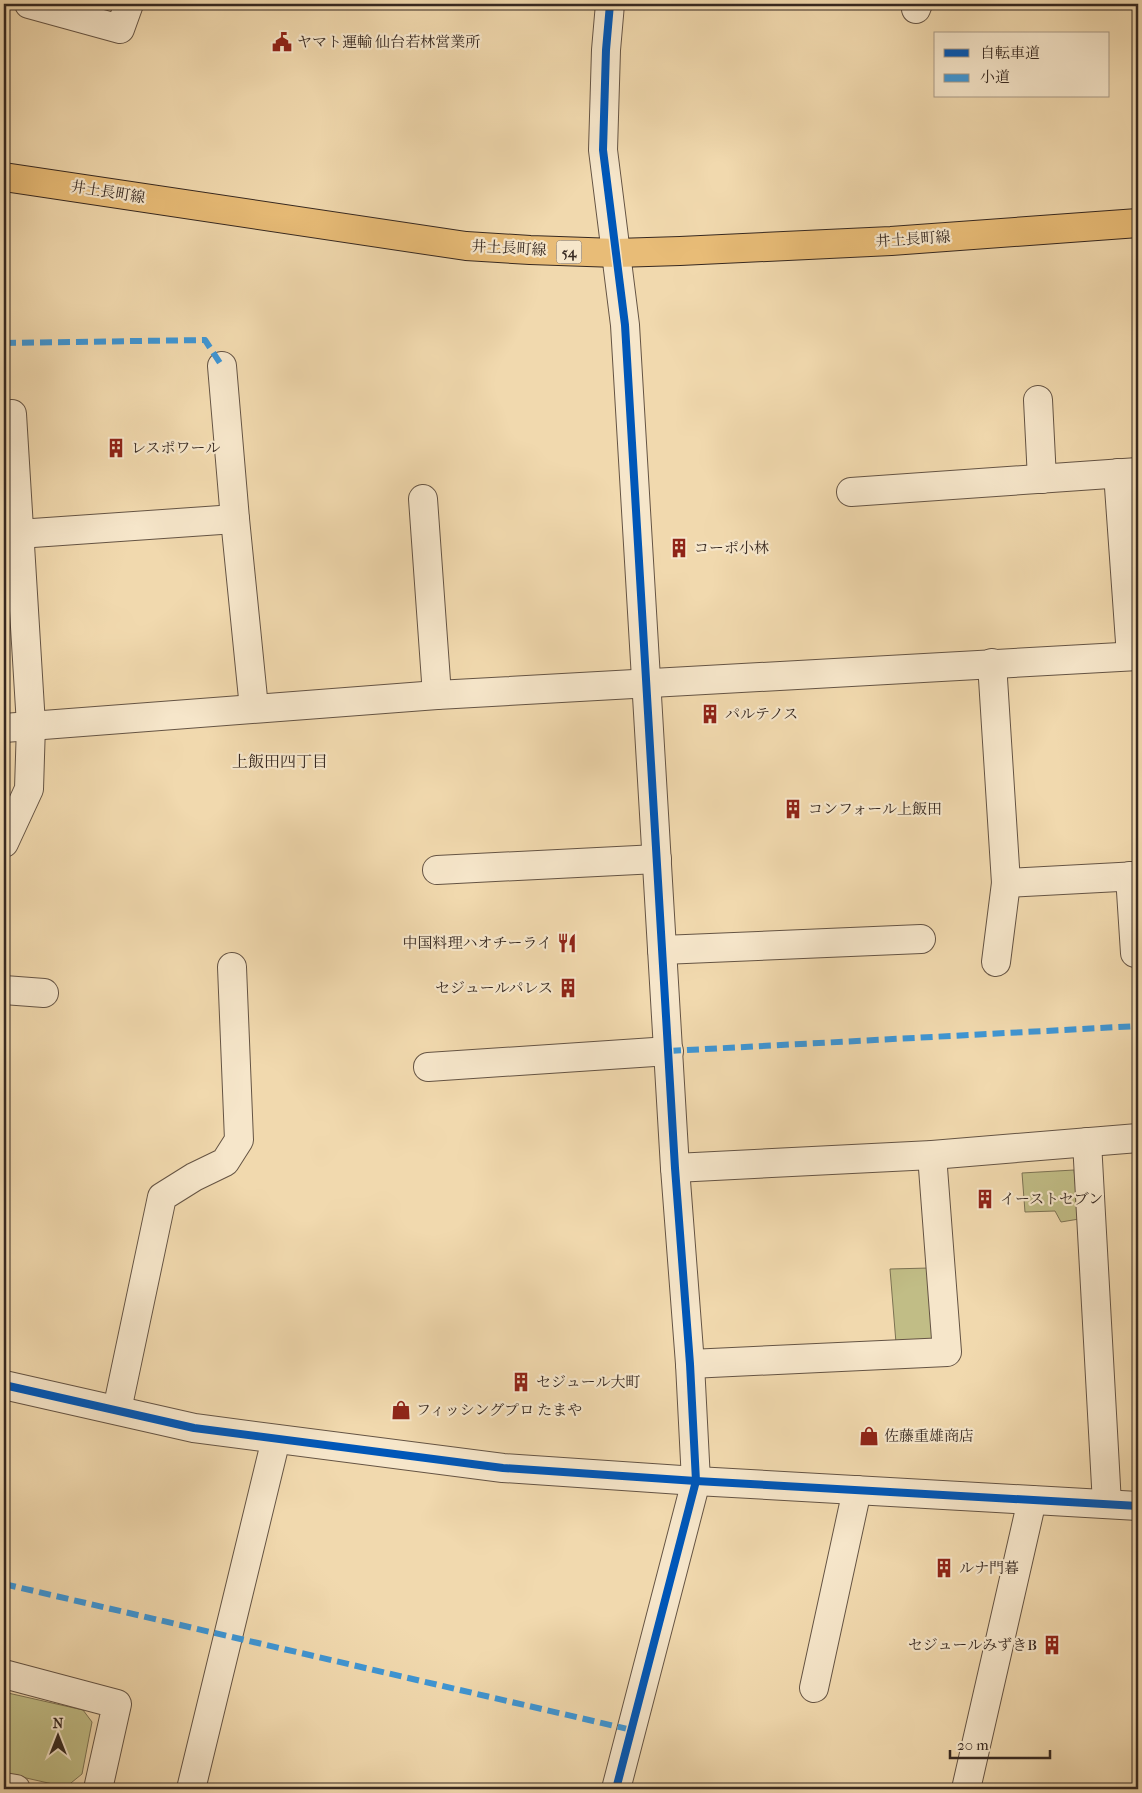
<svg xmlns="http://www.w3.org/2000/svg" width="1142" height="1793" viewBox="0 0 1142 1793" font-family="'IM FELL French Canon','Noto Serif JP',serif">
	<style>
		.green { fill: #c1bd86; stroke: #7c7253 }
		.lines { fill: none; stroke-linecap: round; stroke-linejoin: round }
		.minor-casing { stroke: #655444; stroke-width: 30 }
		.major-casing { stroke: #362820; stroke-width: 30 }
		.minor { stroke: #f6e6ca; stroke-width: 28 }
		.major { stroke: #e8bc77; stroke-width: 28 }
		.quiet { stroke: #3e96d5; stroke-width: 6; stroke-dasharray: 12 6; stroke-linecap: butt }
		.cycleway-casing { stroke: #f6e6ca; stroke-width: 11 }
		.cycleway { stroke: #0057b8; stroke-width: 8 }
		.labels { text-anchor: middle; stroke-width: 4.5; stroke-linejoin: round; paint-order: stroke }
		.shield { fill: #f6e6ca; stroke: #706153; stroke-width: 1 }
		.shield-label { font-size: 14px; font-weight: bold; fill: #362820 }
		.poi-label { font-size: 15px; fill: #362820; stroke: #f6e6ca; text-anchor: start }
		.street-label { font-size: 15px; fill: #362820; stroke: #f6e6ca }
		.neighbourhood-label { font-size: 16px; fill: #362820; stroke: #f6e6ca }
	</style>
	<rect width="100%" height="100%" fill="#f1d9ae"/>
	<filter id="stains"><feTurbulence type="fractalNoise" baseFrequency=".004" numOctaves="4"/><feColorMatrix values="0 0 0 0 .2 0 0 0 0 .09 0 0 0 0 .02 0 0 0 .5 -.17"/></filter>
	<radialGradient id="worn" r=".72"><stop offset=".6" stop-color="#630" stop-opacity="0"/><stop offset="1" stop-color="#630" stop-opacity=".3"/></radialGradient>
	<g class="green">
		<polygon points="1074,1170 1079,1219 1061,1222 1055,1211 1025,1212 1022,1173"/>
		<polygon points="929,1268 936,1343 896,1343 890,1269"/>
		<polygon points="8,1693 83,1710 92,1722 82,1774 66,1787 4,1773 4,1711"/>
	</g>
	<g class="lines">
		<defs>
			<g id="minor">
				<polyline points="29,4 120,29 129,4"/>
				<polyline points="610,4 606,50 603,150 625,325 675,1168 690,1364 696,1481 616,1789"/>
				<polyline points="916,9 918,4"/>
				<polyline points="222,366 235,519 254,708"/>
				<polyline points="1038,400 1042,479"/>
				<polyline points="1118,473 1131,656"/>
				<polyline points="851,492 1138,472"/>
				<polyline points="423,499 437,695"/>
				<polyline points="4,535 235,519"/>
				<polyline points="992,663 1006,883 1138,876"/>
				<polyline points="4,728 437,695 1138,656"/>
				<polyline points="4,843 29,789 31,725 12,414"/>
				<polyline points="437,870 657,859"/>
				<polyline points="1130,876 1135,953"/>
				<polyline points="662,950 921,939"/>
				<polyline points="996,962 1006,883"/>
				<polyline points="4,990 44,993"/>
				<polyline points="428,1067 669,1051"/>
				<polyline points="1087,1142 1107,1504"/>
				<polyline points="675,1168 932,1155 1138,1138"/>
				<polyline points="690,1364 947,1352 932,1155"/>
				<polyline points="4,1385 194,1428 503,1468 696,1481 1138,1506"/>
				<polyline points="117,1410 162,1197 194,1177 225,1162 239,1140 232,967"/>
				<polyline points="4,1674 117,1704 98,1789"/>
				<polyline points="814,1688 857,1490"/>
				<polyline points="4,1787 16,1789"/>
				<polyline points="191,1789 276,1439"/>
				<polyline points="966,1789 1032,1500"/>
			</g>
			<polyline id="major" points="4,177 466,246 530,250 616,253 680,251 891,241 1138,223"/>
		</defs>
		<use href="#minor" class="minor-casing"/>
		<use href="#major" class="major-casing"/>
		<use href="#minor" class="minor"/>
		<use href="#major" class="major"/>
		<g class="quiet">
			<polyline points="4,343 205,340 222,366"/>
			<polyline points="669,1051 1138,1026"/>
			<polyline points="4,1584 632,1730"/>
		</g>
		<defs>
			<g id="cycleway">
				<polyline points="610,4 606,50 603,150 625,325 675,1168 690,1364 696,1481 616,1789"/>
				<polyline points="4,1385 194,1428 503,1468 696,1481 1138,1506"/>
			</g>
		</defs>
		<use href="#cycleway" class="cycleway-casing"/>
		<use href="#cycleway" class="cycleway"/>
	</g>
	<defs>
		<symbol id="civic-bare" viewBox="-9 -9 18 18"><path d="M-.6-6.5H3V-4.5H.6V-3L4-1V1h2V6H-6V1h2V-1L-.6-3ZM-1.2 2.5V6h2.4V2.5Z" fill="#8f2418" stroke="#f6e6ca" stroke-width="2.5" paint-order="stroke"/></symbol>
		<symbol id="building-bare" viewBox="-9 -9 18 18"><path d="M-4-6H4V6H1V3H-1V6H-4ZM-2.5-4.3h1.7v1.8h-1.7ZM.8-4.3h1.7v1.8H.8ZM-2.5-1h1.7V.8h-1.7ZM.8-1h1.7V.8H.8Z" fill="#8f2418" stroke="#f6e6ca" stroke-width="2.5" paint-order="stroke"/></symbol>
		<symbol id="restaurant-bare" viewBox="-9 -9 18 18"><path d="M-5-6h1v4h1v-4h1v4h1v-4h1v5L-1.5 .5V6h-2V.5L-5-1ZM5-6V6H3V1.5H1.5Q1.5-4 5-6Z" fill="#8f2418" stroke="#f6e6ca" stroke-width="2.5" paint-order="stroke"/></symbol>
		<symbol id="shop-bare" viewBox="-9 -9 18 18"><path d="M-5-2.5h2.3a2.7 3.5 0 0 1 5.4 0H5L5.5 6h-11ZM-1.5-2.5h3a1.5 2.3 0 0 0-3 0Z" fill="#8f2418" stroke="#f6e6ca" stroke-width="2.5" paint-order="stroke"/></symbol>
	</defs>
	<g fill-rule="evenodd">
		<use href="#civic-bare" x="268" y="28" width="28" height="28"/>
		<use href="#building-bare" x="102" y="434" width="28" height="28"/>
		<use href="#building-bare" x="665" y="534" width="28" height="28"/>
		<use href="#building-bare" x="696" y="700" width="28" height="28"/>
		<use href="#building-bare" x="779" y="795" width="28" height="28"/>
		<use href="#restaurant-bare" x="553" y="929" width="28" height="28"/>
		<use href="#building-bare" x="554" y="974" width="28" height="28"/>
		<use href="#building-bare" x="971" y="1185" width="28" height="28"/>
		<use href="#building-bare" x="507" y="1368" width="28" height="28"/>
		<use href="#shop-bare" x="387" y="1396" width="28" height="28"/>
		<use href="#shop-bare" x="855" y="1422" width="28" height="28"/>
		<use href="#building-bare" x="930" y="1554" width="28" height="28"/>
		<use href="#building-bare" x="1038" y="1631" width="28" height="28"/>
	</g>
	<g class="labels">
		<rect class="shield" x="556.5" y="240.5" width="25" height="23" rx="4"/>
		<g class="shield-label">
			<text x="569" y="257">54</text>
		</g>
		<g class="poi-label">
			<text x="297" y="47">ヤマト運輸 仙台若林営業所</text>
			<text x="131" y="453">レスポワール</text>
			<text x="694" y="553">コーポ小林</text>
			<text x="725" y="719">パルテノス</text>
			<text x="808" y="814">コンフォール上飯田</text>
			<text x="552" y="948" text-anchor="end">中国料理ハオチーライ</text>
			<text x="553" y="993" text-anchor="end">セジュールパレス</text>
			<text x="1000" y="1204">イーストセブン</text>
			<text x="536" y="1387">セジュール大町</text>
			<text x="416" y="1415">フィッシングプロ たまや</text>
			<text x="884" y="1441">佐藤重雄商店</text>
			<text x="959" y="1573">ルナ門暮</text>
			<text x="1037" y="1650" text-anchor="end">セジュールみずきB</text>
		</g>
		<g class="street-label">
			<text transform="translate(108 192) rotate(9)" y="5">井土長町線</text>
			<text transform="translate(913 239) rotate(-4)" y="5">井土長町線</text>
			<text transform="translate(509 248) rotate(3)" y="5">井土長町線</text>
		</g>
		<g class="neighbourhood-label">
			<text x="280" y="767">上飯田四丁目</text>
		</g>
	</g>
	<rect width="1142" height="1793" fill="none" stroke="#f1d9ae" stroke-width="20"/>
	<rect x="5" y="5" width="1132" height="1783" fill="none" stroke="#362820" stroke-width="2.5"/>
	<rect x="10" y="10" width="1122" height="1773" fill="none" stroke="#362820"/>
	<rect x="934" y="32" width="175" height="65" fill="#f6e6ca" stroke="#a99a86"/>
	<rect x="944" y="49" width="25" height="8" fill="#0057b8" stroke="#a99a86"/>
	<text x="980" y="58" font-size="15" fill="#362820">自転車道</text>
	<rect x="944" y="74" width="25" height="8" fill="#3e96d5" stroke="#a99a86"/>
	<text x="980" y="82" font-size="15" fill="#362820">小道</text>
	<g transform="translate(58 1736)" stroke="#f6e6ca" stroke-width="4" paint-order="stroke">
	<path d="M0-4L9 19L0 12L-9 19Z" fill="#362820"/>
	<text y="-8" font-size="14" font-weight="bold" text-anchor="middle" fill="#362820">N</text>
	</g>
	<path d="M950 1750v8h100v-8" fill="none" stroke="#362820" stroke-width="2.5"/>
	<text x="957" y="1750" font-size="15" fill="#362820" stroke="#f6e6ca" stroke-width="4" paint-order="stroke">20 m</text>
	<rect width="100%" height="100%" filter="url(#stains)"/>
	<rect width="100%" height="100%" fill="url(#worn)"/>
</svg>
